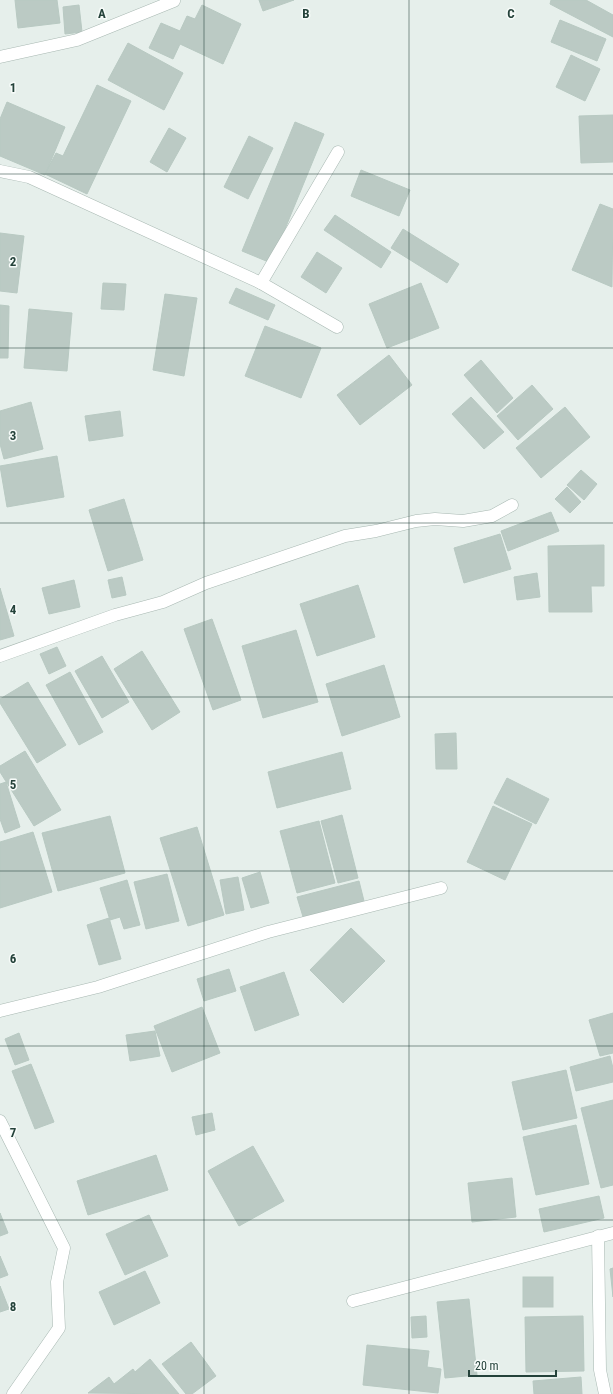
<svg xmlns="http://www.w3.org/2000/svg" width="613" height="1394" viewBox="0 0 613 1394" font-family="'Roboto Condensed',sans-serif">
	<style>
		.building { fill: #bbcac4; stroke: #b8c9c2 }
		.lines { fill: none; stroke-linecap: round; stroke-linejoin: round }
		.street-casing { stroke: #a8b8b2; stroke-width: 13 }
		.street { stroke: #fff; stroke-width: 12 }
		.grid { fill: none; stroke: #24423a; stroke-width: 1; stroke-opacity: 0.55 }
		.grid-label { font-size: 13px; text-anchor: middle; font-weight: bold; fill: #24423a; stroke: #f7fbf9; stroke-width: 3; stroke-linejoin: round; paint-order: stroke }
	</style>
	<rect width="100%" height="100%" fill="#e6efeb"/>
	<g class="building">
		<polygon points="15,0 57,0 60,23 18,28"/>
		<polygon points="259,0 294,0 263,11"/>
		<polygon points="551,0 586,0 613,15 613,37 550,4"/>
		<polygon points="79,5 82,32 65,34 63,7"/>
		<polygon points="202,5 241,24 223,64 180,44 173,59 149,48 161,23 180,31 187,16 195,19"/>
		<polygon points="560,20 606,39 597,61 551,42"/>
		<polygon points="128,43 183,73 164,110 108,80"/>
		<polygon points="571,55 600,69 585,101 556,87"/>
		<polygon points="97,85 131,101 87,194 45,174 56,153 63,156"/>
		<polygon points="7,102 65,127 45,175 0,156 0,119"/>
		<polygon points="613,115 613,162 581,163 579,116"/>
		<polygon points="295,122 324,134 271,263 242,251"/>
		<polygon points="169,128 186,138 167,172 150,162"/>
		<polygon points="249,136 273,148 248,199 224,187"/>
		<polygon points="361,170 410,190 399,216 351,196"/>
		<polygon points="600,204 613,209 612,287 572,270"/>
		<polygon points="335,215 391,252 381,268 324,230"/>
		<polygon points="403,229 459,264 447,283 391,248"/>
		<polygon points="0,233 24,236 17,293 0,291"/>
		<polygon points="317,252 342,268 326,293 301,277"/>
		<polygon points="103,283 126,284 124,310 101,309"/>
		<polygon points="421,283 439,328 387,348 369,304"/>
		<polygon points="236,288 275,305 268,320 229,303"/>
		<polygon points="165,294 197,298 184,376 153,370"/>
		<polygon points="0,305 9,306 8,358 0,358"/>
		<polygon points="29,309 72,313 67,371 24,368"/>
		<polygon points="265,326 321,348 301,398 245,376"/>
		<polygon points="389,355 412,385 360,425 337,395"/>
		<polygon points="481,360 513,398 497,413 464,375"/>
		<polygon points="532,385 553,409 518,440 497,416"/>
		<polygon points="471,397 504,432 484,449 452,414"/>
		<polygon points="31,402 43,449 4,459 0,444 0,411"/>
		<polygon points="565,407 590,437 541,478 516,448"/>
		<polygon points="120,411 123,436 89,441 85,416"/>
		<polygon points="57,456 64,497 7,507 0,466"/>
		<polygon points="581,470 597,484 584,500 567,485"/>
		<polygon points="567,487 581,502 570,513 555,499"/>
		<polygon points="124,499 143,560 108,571 89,510"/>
		<polygon points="551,512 559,531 508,551 501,531"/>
		<polygon points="500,534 511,569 464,583 454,548"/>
		<polygon points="604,545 604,586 591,586 592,612 549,612 548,546"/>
		<polygon points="537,573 540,597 517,600 514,577"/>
		<polygon points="122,577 126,595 112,598 108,580"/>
		<polygon points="74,580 80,607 49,614 42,588"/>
		<polygon points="358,585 375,637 317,656 300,604"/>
		<polygon points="0,588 14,636 0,640"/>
		<polygon points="212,619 241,700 213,710 184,629"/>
		<polygon points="296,630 318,702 263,718 242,646"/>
		<polygon points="57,647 66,666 49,674 40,654"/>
		<polygon points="142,651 180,712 152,730 114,669"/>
		<polygon points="102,656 129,702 102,718 75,671"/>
		<polygon points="384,665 400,717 342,736 326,684"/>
		<polygon points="70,672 103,732 79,745 46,685"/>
		<polygon points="28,682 66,745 37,763 0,703 0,699"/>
		<polygon points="456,733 457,769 436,769 435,734"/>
		<polygon points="25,751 61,810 34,826 0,772 0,766"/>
		<polygon points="342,752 351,789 277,808 268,772"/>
		<polygon points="507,778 549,799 536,824 494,803"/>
		<polygon points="6,782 20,827 5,833 0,819 0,784"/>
		<polygon points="493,806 532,824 505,880 467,862"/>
		<polygon points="342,815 358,878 338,883 321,821"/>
		<polygon points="110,816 125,873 58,891 42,833"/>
		<polygon points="319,821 335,883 297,893 280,831"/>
		<polygon points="197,827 224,915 188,926 160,838"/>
		<polygon points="33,832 52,892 0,908 0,842"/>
		<polygon points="260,872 269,903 251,908 242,878"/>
		<polygon points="167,874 179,921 146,929 134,882"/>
		<polygon points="238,877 244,910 226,914 220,880"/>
		<polygon points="127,880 140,925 124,929 120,917 110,920 100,888"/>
		<polygon points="359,881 365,905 304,920 297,897"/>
		<polygon points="109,918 121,959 99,965 87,925"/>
		<polygon points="351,928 385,961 343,1003 310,970"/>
		<polygon points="229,969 236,991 204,1001 197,979"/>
		<polygon points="284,972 299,1015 255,1031 240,987"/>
		<polygon points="202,1007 220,1053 172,1072 154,1026"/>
		<polygon points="613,1013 613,1053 600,1056 589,1020"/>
		<polygon points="155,1031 160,1056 130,1061 126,1035"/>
		<polygon points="19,1033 29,1060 15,1065 5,1039"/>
		<polygon points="610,1056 613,1068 613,1082 576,1091 570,1067"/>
		<polygon points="31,1064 54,1122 35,1129 12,1071"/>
		<polygon points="566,1070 577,1118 523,1130 512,1082"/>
		<polygon points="613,1100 613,1185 601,1188 581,1108"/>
		<polygon points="212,1113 215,1130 196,1135 192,1117"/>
		<polygon points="576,1125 589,1184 536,1195 523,1137"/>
		<polygon points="253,1146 284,1201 239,1226 208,1171"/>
		<polygon points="156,1155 168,1190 88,1215 77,1181"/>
		<polygon points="512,1178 516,1217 472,1222 468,1183"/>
		<polygon points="599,1196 604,1218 544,1232 539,1209"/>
		<polygon points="0,1213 8,1233 0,1236"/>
		<polygon points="149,1215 168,1256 125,1275 106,1234"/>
		<polygon points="0,1256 8,1275 0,1278"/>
		<polygon points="613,1268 613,1297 610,1269"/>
		<polygon points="145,1271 160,1303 114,1325 99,1292"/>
		<rect x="523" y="1277" width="30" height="30"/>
		<polygon points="0,1286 9,1309 0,1312"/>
		<polygon points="469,1299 477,1375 445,1378 437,1302"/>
		<polygon points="426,1316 427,1337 412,1338 411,1317"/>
		<polygon points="583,1316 584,1371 526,1372 525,1317"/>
		<polygon points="191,1342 216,1376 192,1394 186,1394 162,1364"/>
		<polygon points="367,1345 429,1351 427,1367 441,1369 438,1393 363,1385"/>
		<polygon points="150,1359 179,1394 88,1393 109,1377 114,1384 133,1369 135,1372"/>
		<polygon points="581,1377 582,1394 534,1394 533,1381"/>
	</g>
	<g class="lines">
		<defs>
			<g id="street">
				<polyline points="0,57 77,40 174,1"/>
				<polyline points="0,171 29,177 261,283 337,327"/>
				<polyline points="261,283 338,152"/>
				<polyline points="0,656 115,615 163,602 206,583 345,536 376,531 416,521 435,519 463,521 492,516 512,505"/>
				<polyline points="0,1011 98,987 268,932 441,888"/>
				<polyline points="0,1121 64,1248 57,1282 59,1328 13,1394"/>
				<polyline points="598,1236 600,1370 605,1394"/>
				<polyline points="353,1301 613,1233"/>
			</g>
		</defs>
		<use href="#street" class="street-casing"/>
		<use href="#street" class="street"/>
	</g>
	<path class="grid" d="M 204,0 L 204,1394M 409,0 L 409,1394M 0,174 L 613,174M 0,348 L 613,348M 0,523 L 613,523M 0,697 L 613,697M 0,871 L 613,871M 0,1046 L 613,1046M 0,1220 L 613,1220"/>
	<g class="grid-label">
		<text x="102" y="18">A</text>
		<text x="306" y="18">B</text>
		<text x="511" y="18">C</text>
		<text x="13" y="92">1</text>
		<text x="13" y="266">2</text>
		<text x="13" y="440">3</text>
		<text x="13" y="614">4</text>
		<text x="13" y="789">5</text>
		<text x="13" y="963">6</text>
		<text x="13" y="1137">7</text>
		<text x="13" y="1311">8</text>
	</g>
	<path d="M469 1370v6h87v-6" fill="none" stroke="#24423a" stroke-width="2"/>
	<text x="475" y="1370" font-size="12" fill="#24423a" stroke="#f7fbf9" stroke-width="3" paint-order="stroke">20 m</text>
</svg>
